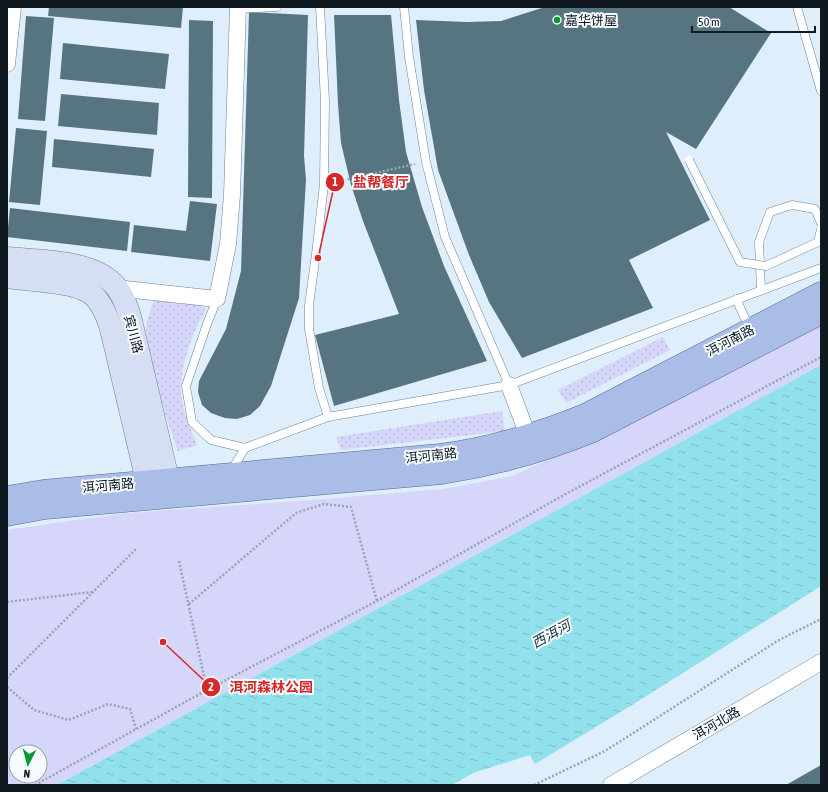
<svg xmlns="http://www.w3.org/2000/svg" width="828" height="792" viewBox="0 0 828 792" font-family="'Asap Condensed','Noto Sans SC',sans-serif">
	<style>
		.grass { fill: url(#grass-dots) }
		.green { fill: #d6d6fa; fill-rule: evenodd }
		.water { fill: url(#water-ripples) }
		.building { fill: #577581 }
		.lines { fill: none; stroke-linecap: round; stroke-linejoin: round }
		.lane-casing { stroke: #6d8397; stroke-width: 9 }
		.street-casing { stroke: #6d8397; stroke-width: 17 }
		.secondary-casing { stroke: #6d8397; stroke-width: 23 }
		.primary-casing { stroke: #506797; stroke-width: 23 }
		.path { stroke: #99a5b1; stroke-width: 2.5; stroke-dasharray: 2 2; stroke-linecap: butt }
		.lane { stroke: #fff; stroke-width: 8 }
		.street { stroke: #fff; stroke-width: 16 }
		.secondary { stroke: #d5def3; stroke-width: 22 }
		.primary { stroke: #aabde7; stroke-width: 22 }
		.lane-bridge-casing { stroke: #6d8397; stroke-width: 9; stroke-linecap: butt }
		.lane-bridge { stroke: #fff; stroke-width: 8 }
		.poi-dot { fill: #059a32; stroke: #f5fafe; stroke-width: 1.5 }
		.labels { text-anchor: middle; stroke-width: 4; stroke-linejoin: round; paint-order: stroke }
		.poi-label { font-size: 13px; fill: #101820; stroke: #f5fafe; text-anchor: start }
		.street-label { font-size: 13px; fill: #101820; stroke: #f5fafe }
		.water-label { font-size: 14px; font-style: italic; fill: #11383d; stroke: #f5fafe }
		.leader { fill: none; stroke: #d62828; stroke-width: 1.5 }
		.callout-dot { fill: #d62828; stroke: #f5fafe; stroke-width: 1.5 }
		.mark-label { font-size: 12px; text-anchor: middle; font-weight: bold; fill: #fff }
		.callout-label { font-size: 14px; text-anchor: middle; font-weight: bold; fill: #d62828; stroke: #f5fafe; stroke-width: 4; stroke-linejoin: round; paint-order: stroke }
	</style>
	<defs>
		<pattern id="grass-dots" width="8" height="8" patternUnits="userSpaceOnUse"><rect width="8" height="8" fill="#d6d6fa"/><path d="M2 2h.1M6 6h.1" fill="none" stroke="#b7b7d6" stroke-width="1.8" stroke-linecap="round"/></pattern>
		<pattern id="water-ripples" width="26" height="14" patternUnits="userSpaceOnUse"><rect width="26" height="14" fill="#90e1eb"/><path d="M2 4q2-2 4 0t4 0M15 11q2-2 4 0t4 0" fill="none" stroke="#7bc0c9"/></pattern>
	</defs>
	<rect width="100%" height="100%" fill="#dfeefb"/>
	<g class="grass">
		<path d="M 164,296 L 196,303 L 206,309 C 192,334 177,372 182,401 C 185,416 192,432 197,445 L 178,451 L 167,420 L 150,362 L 146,338 L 147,320 L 154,300 Z"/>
		<polygon points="663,337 670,350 566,403 558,390"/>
		<polygon points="502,411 505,431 341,450 336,437"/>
	</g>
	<path class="green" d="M 821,322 L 821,365 L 57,785 L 7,785 L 7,530 L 119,514 L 168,510 L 312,500 L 443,489 L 512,476 L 614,430 ZM 16,752 L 40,752 L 40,776 L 16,776 Z"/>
	<polygon class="water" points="821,365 821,586 632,705 535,764 530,755 473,773 452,785 57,785"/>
	<g class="building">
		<polygon points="49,7 183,7 181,28 48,16"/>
		<polygon points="545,7 729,7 771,33 696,149 666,132 710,220 629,260 653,308 522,358 489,302 469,255 438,170 424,90 416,20 467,22 501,21"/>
		<polygon points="249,12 308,15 304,156 306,179 299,298 271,386 260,406 250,415 237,419 225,418 211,413 202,405 198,392 199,381 226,329 241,271"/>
		<polygon points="334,15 391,15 399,100 406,152 422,207 444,266 487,361 334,406 315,335 399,314 363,221 351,185 341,143 338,104"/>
		<polygon points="26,16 54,18 45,121 18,119"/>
		<polygon points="189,20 213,21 212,198 188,197"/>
		<polygon points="63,43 169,54 165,89 60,79"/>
		<polygon points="61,94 159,103 157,135 58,126"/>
		<polygon points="16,128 47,131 40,205 9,202"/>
		<polygon points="54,139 154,149 151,177 52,167"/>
		<polygon points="190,201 217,204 210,261 131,252 134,225 186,231"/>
		<polygon points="10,208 130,222 127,251 7,237"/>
		<polygon points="821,765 821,785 786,785"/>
	</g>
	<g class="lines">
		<defs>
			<g id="lane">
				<polyline points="320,7 325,101 324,184 316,254 309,305 309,329 319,388 328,417"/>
				<polyline points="404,7 409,57 426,162 445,237 509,385"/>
				<polyline points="797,7 821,91"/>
				<polyline points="238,9 277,7"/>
				<polyline points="761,290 759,242 770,212 792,205 815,209 821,223"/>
				<polyline points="217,299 207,324 186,386 192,422 211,440 245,448 328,417 509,385 821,268"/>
				<polyline points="736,299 750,329"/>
				<polyline points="231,471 245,448"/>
			</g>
			<g id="street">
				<polyline points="7,64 13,7"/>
				<polyline points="116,288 217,299 228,244 232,195 238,7"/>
				<polyline points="509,385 528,436"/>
				<polyline points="611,785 821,662"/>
			</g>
			<g id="secondary">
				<path d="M 7,258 C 40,261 96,260 117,288 C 126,300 130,315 133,329 L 172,496"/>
				<path d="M 7,277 C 22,279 36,280 51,282 C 87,286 100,292 111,329 L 151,498"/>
			</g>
			<g id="primary">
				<path d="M 7,497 L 43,491 L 440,455 C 490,449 538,434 585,415 L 821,293"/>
				<path d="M 7,515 L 45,508 L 442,473 C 494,465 544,451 593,431 L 821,313"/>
			</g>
		</defs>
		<use href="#lane" class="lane-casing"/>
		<use href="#street" class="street-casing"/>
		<use href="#secondary" class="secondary-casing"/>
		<use href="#primary" class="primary-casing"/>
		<g class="path">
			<polyline points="336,182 415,164"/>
			<polyline points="179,561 207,690"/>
			<polyline points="7,602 92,592"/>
			<polyline points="189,604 296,513 324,504 351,507 377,601"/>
			<polyline points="7,678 136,549"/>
			<polyline points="7,687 34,710 69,720 108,704 130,709 136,729"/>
			<polyline points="35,785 207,690 377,601 562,496 821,357"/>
			<polyline points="534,785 605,751 779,640 821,619"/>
		</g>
		<use href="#lane" class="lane"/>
		<use href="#street" class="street"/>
		<use href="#secondary" class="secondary"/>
		<use href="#primary" class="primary"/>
		<defs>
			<polyline id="lane-bridge" points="689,160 740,262 766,266 818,242 821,229"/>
		</defs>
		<use href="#lane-bridge" class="lane-bridge-casing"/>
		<use href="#lane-bridge" class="lane-bridge"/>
	</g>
	<circle class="poi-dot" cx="557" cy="20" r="4"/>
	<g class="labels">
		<g class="poi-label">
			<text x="565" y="25">嘉华饼屋</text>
		</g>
		<g class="street-label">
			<text transform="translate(134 334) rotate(75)" y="5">宾川路</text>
			<text transform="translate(730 340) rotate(-27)" y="5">洱河南路</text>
			<text transform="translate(431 455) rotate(-6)" y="5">洱河南路</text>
			<text transform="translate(108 485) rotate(-5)" y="5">洱河南路</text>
			<text transform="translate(716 723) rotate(-30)" y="5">洱河北路</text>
		</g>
		<g class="water-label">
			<text transform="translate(551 634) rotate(-29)" y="5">西洱河</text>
		</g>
	</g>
	<path class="leader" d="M318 258L335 182M163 642L211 687"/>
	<g class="callout-dot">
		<circle cx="318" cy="258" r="4"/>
		<circle cx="163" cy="642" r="4"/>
		<circle cx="335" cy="182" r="10"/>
		<circle cx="211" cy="687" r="10"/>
	</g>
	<g class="mark-label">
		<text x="335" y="186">1</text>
		<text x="211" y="691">2</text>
	</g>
	<g class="callout-label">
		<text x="381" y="187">盐帮餐厅</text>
		<text x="271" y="692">洱河森林公园</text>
	</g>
	<rect width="828" height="792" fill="none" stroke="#101820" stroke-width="16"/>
	<g transform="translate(28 764) rotate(186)"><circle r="19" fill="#f5fafe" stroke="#99a0a5"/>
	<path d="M0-3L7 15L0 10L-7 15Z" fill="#059a32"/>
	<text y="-6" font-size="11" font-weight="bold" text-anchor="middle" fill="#101820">N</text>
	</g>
	<path d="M692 26v6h123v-6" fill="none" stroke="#101820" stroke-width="2"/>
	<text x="698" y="26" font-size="12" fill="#101820" stroke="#f5fafe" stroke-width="3" paint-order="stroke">50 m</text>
</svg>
